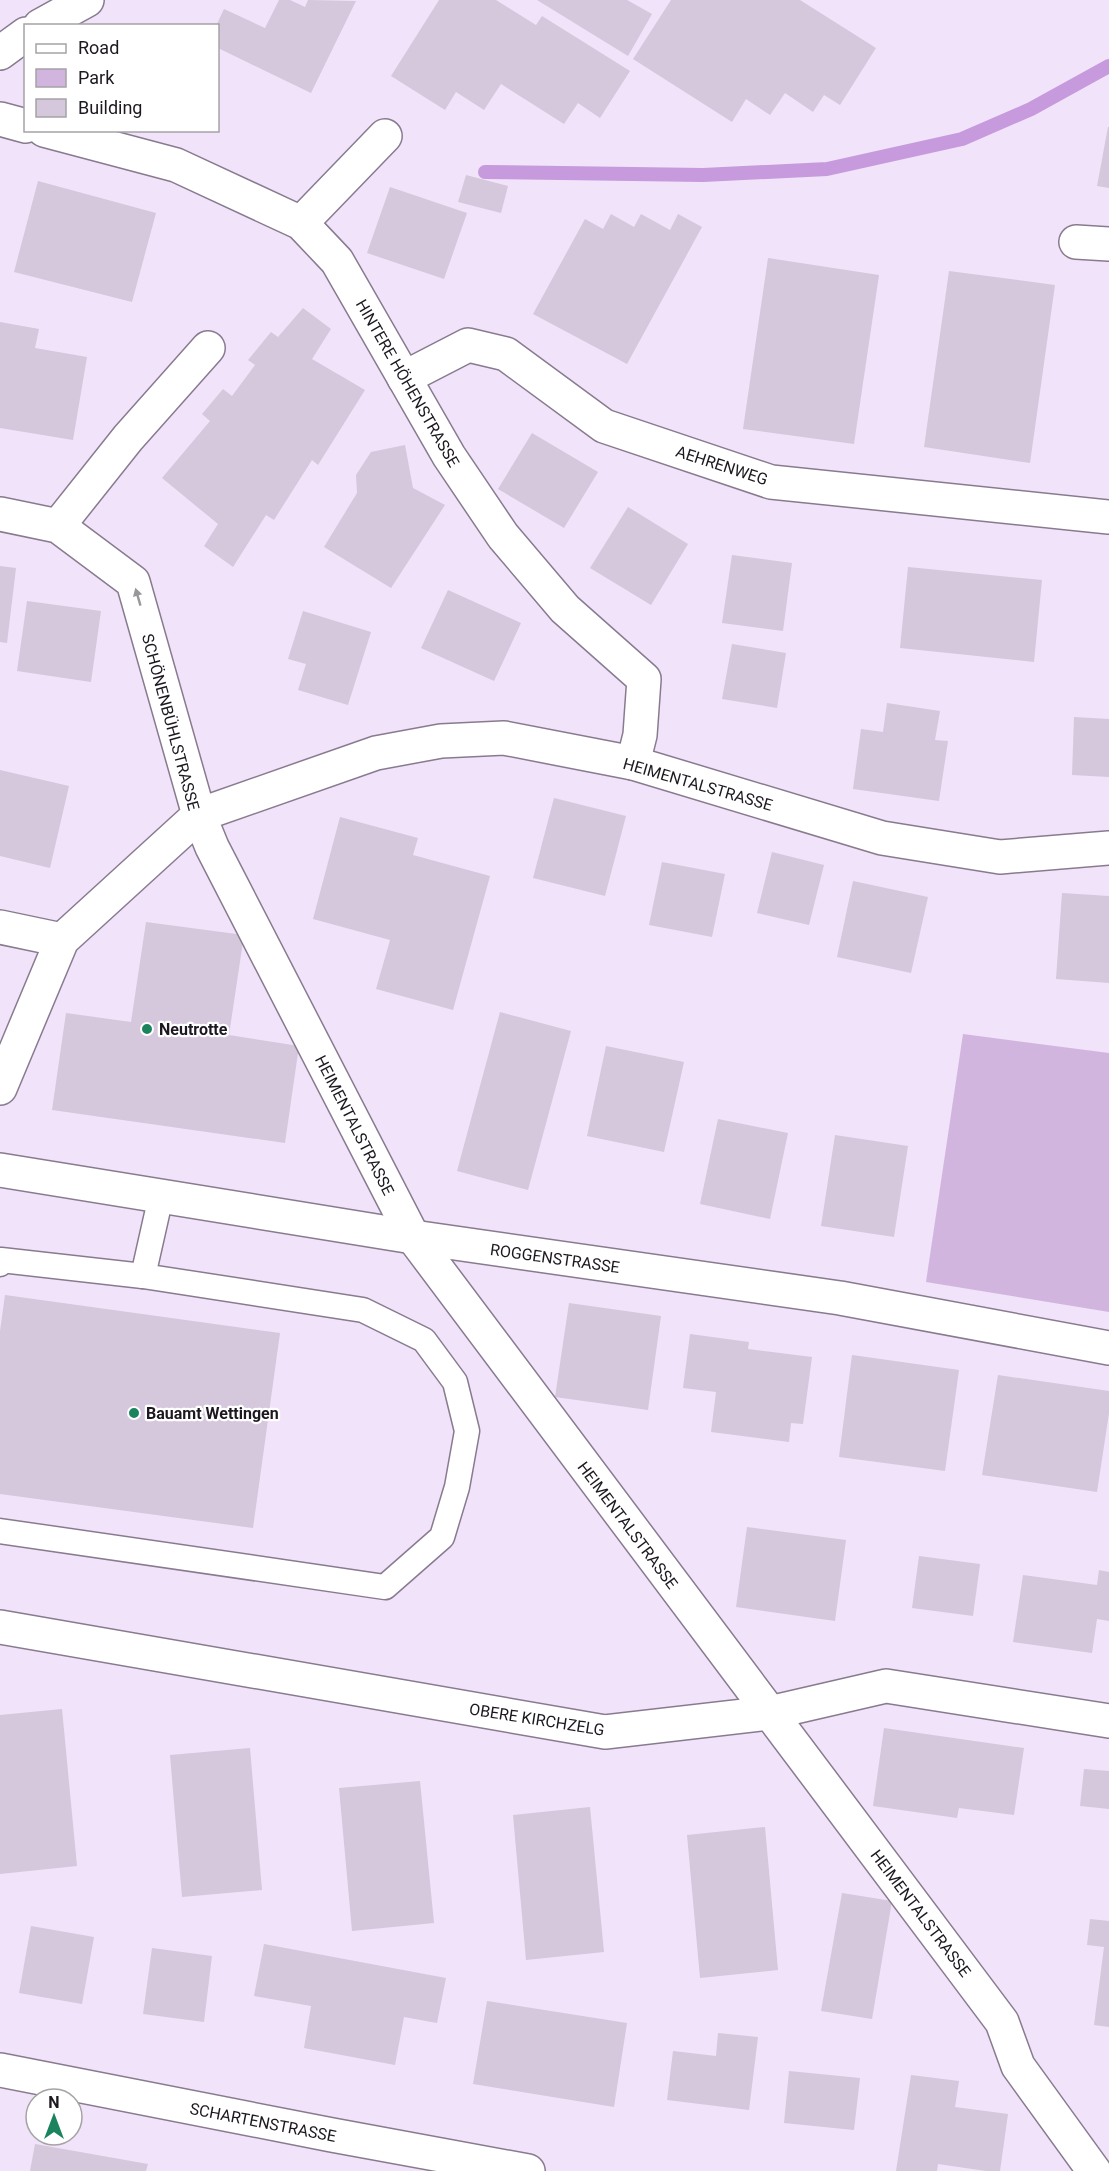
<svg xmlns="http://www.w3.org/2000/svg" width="1109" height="2171" viewBox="0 0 1109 2171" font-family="Roboto,sans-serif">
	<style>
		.green { fill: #d1b5df }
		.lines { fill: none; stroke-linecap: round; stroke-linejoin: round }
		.stream { stroke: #c69adc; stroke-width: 14 }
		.building { fill: #d5c7dc }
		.service-casing { stroke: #887b8f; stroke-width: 27 }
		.minor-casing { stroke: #887b8f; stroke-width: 36 }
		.service { stroke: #fff; stroke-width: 24 }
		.minor { stroke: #fff; stroke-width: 33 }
		.oneway { fill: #99979b }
		.poi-dot { fill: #1b845f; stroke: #fff; stroke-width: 2 }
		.labels { text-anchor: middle; stroke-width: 4.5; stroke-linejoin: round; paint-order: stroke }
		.street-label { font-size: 16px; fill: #1d1820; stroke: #fff }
		.poi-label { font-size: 16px; font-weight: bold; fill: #1d1820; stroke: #fff; text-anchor: start }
	</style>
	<rect width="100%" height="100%" fill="#f1e3f9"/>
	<polygon class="green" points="963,1034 1109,1053 1109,1312 926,1282"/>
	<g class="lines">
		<polyline class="stream" points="485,172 703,175 827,169 962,139 1031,109 1109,66"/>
	</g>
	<g class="building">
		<polygon points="279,0 290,0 305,7 308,0 356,1 311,93 218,48 218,26 216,26 224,9 265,28"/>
		<polygon points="439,0 496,0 536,25 542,16 630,71 600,118 578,103 564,124 501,84 484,110 456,92 445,110 391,76"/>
		<polygon points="537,0 627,0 652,14 628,56"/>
		<polygon points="671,0 800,0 876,48 840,105 824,95 813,112 785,93 770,115 746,99 732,122 633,59"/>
		<polygon points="1108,127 1109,127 1109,188 1097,186"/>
		<polygon points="466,175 508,186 501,213 458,202"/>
		<polygon points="38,181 156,213 132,302 14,272"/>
		<polygon points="390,187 467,213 444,279 367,253"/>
		<polygon points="611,214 634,227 641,214 670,230 678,214 702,227 627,364 533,314 585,219 603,229"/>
		<polygon points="768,258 879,275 854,444 743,429"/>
		<polygon points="949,271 1055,285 1030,463 924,447"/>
		<polygon points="303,308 331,329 312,359 365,390 318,465 312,460 274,520 266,515 233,567 204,546 218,524 162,478 210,421 202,414 223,389 232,396 255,365 248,360 271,332 278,337"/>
		<polygon points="0,322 39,329 35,348 87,357 73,440 0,428"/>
		<polygon points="532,433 598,472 564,528 498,489"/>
		<polygon points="405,445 413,488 445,505 391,588 324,547 357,493 356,475 371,452"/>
		<polygon points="628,507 688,544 651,605 590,568"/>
		<polygon points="732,555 792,563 783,631 722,623"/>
		<polygon points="0,566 16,568 7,643 0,642"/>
		<polygon points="908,567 1042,580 1034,662 900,648"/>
		<polygon points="448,590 521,623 494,681 421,648"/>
		<polygon points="27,601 101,611 91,682 17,671"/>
		<polygon points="303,611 371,632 348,705 298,690 306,664 288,659"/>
		<polygon points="732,644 786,653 777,708 722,699"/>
		<polygon points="887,703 940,711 935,740 948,741 939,801 853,789 861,729 883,732"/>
		<polygon points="1074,717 1109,719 1109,777 1072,775"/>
		<polygon points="0,770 69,786 50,868 0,856"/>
		<polygon points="554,798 626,816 605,896 533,878"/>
		<polygon points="340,817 418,838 413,855 490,876 453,1010 376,989 390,940 313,919"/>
		<polygon points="772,852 824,865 809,925 757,913"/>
		<polygon points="662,862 725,874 712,937 649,925"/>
		<polygon points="853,881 928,897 911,973 837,957"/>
		<polygon points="1062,893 1109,896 1109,983 1056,979"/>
		<polygon points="146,922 244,935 229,1035 299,1046 285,1143 52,1110 66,1013 131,1022"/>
		<polygon points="500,1012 571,1031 528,1190 457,1171"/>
		<polygon points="606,1046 684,1062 664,1152 587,1136"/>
		<polygon points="718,1119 788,1133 770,1219 700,1204"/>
		<polygon points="835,1135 908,1146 894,1237 821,1226"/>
		<polygon points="5,1295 280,1333 253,1528 0,1494 0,1331"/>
		<polygon points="569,1303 661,1316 648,1410 555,1397"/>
		<polygon points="690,1334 749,1342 748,1349 812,1357 803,1424 791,1423 789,1442 711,1432 716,1392 683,1388"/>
		<polygon points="852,1355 959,1370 945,1471 839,1457"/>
		<polygon points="998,1375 1109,1391 1109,1413 1097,1492 982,1475"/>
		<polygon points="747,1527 846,1540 835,1621 736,1607"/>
		<polygon points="919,1556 980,1564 973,1616 912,1608"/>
		<polygon points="1099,1570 1109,1572 1109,1621 1097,1619 1092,1653 1013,1642 1023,1575 1097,1585"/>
		<polygon points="62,1709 77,1866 0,1874 0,1715"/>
		<polygon points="884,1728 1024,1748 1014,1815 959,1808 957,1818 873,1806"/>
		<polygon points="250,1748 262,1890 182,1897 170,1755"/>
		<polygon points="1084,1769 1109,1771 1109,1809 1080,1806"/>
		<polygon points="420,1781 434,1923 352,1931 339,1788"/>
		<polygon points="590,1807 604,1952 526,1960 513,1815"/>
		<polygon points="765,1827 778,1970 700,1978 687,1835"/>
		<polygon points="842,1893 892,1901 872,2019 821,2011"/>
		<polygon points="1090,1919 1109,1921 1109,2027 1094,2025 1104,1947 1087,1945"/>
		<polygon points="31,1926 94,1937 82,2004 19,1993"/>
		<polygon points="264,1944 446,1978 437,2023 404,2017 395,2065 304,2048 311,2006 254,1996"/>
		<polygon points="152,1948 212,1956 204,2022 143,2014"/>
		<polygon points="487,2001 627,2023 614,2107 473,2084"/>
		<polygon points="718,2033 758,2037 749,2110 667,2100 673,2051 716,2056"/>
		<polygon points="789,2071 860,2078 854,2130 784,2123"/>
		<polygon points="911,2075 959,2081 955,2107 1008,2114 1000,2171 986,2171 938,2164 937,2171 896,2171"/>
		<polygon points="35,2144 148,2164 146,2171 30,2171"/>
	</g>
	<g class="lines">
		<defs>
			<g id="service">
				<polyline points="0,1264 1,1260 143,1276"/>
				<polyline points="0,1531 385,1587 442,1537 457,1487 467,1431 455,1382 424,1340 363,1310 143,1276 161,1196"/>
			</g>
			<g id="minor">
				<polyline points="40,26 87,0"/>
				<polyline points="0,53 26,34"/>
				<polyline points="0,119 26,126"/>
				<polyline points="44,130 176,165 301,223 337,261 449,456 503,536 565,609 644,679 640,735 633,763"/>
				<polyline points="301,223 385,136"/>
				<polyline points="1076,242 1109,244"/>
				<polyline points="404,378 468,345 506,354 604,426 771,482 1109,517"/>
				<polyline points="0,514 58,526 133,582 199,815 62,940 0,1088"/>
				<polyline points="58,526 128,438 208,348"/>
				<polyline points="0,927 62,940"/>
				<polyline points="0,1170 413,1237 840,1298 1109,1348"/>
				<polyline points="0,1627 605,1732 769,1713 886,1686 1109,1721"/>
				<polyline points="0,2070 332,2135 528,2171"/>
				<polyline points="1094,2171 1018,2066 1002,2022 413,1237 212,847 199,815 376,753 441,741 504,738 633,763 882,838 1000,857 1109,848"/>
			</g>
		</defs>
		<use href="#service" class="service-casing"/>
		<use href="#minor" class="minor-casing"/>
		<use href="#service" class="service"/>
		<use href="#minor" class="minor"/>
	</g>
	<defs><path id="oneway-solid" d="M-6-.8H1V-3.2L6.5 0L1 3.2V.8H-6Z" transform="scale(1.5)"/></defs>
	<use class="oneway" href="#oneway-solid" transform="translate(138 597) rotate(-106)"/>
	<g class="poi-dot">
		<circle cx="147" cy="1029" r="6"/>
		<circle cx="134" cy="1413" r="6"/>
	</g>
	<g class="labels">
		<g class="street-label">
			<text transform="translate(408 383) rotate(60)" y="6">HINTERE HÖHENSTRASSE</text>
			<text transform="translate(722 465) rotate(18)" y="6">AEHRENWEG</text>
			<text transform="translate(171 722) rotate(75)" y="6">SCHÖNENBÜHLSTRASSE</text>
			<text transform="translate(698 784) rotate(16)" y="6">HEIMENTALSTRASSE</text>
			<text transform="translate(355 1125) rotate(63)" y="6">HEIMENTALSTRASSE</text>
			<text transform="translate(555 1258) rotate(8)" y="6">ROGGENSTRASSE</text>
			<text transform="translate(628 1525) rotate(53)" y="6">HEIMENTALSTRASSE</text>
			<text transform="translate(537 1719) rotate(9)" y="6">OBERE KIRCHZELG</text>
			<text transform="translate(921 1913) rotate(53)" y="6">HEIMENTALSTRASSE</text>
			<text transform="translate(263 2122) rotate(11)" y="6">SCHARTENSTRASSE</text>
		</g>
		<g class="poi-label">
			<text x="159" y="1035">Neutrotte</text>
			<text x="146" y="1419">Bauamt Wettingen</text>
		</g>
	</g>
	<rect x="24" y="24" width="195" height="108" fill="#ffffff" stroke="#a5a3a6" stroke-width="1.5"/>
	<rect x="36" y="44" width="30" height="9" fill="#ffffff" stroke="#a5a3a6" stroke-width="1.5"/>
	<text x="78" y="54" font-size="18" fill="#1d1820">Road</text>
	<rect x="36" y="69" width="30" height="18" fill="#d1b5df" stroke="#a5a3a6" stroke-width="1.5"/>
	<text x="78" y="84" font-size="18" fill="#1d1820">Park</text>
	<rect x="36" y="99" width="30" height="18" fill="#d5c7dc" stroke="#a5a3a6" stroke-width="1.5"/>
	<text x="78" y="114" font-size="18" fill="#1d1820">Building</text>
	<g transform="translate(54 2117)"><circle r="28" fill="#ffffff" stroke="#a5a3a6" stroke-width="1.5"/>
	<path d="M0-4.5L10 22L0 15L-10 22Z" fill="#1b845f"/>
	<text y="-9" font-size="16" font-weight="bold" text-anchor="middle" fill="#1d1820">N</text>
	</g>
</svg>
